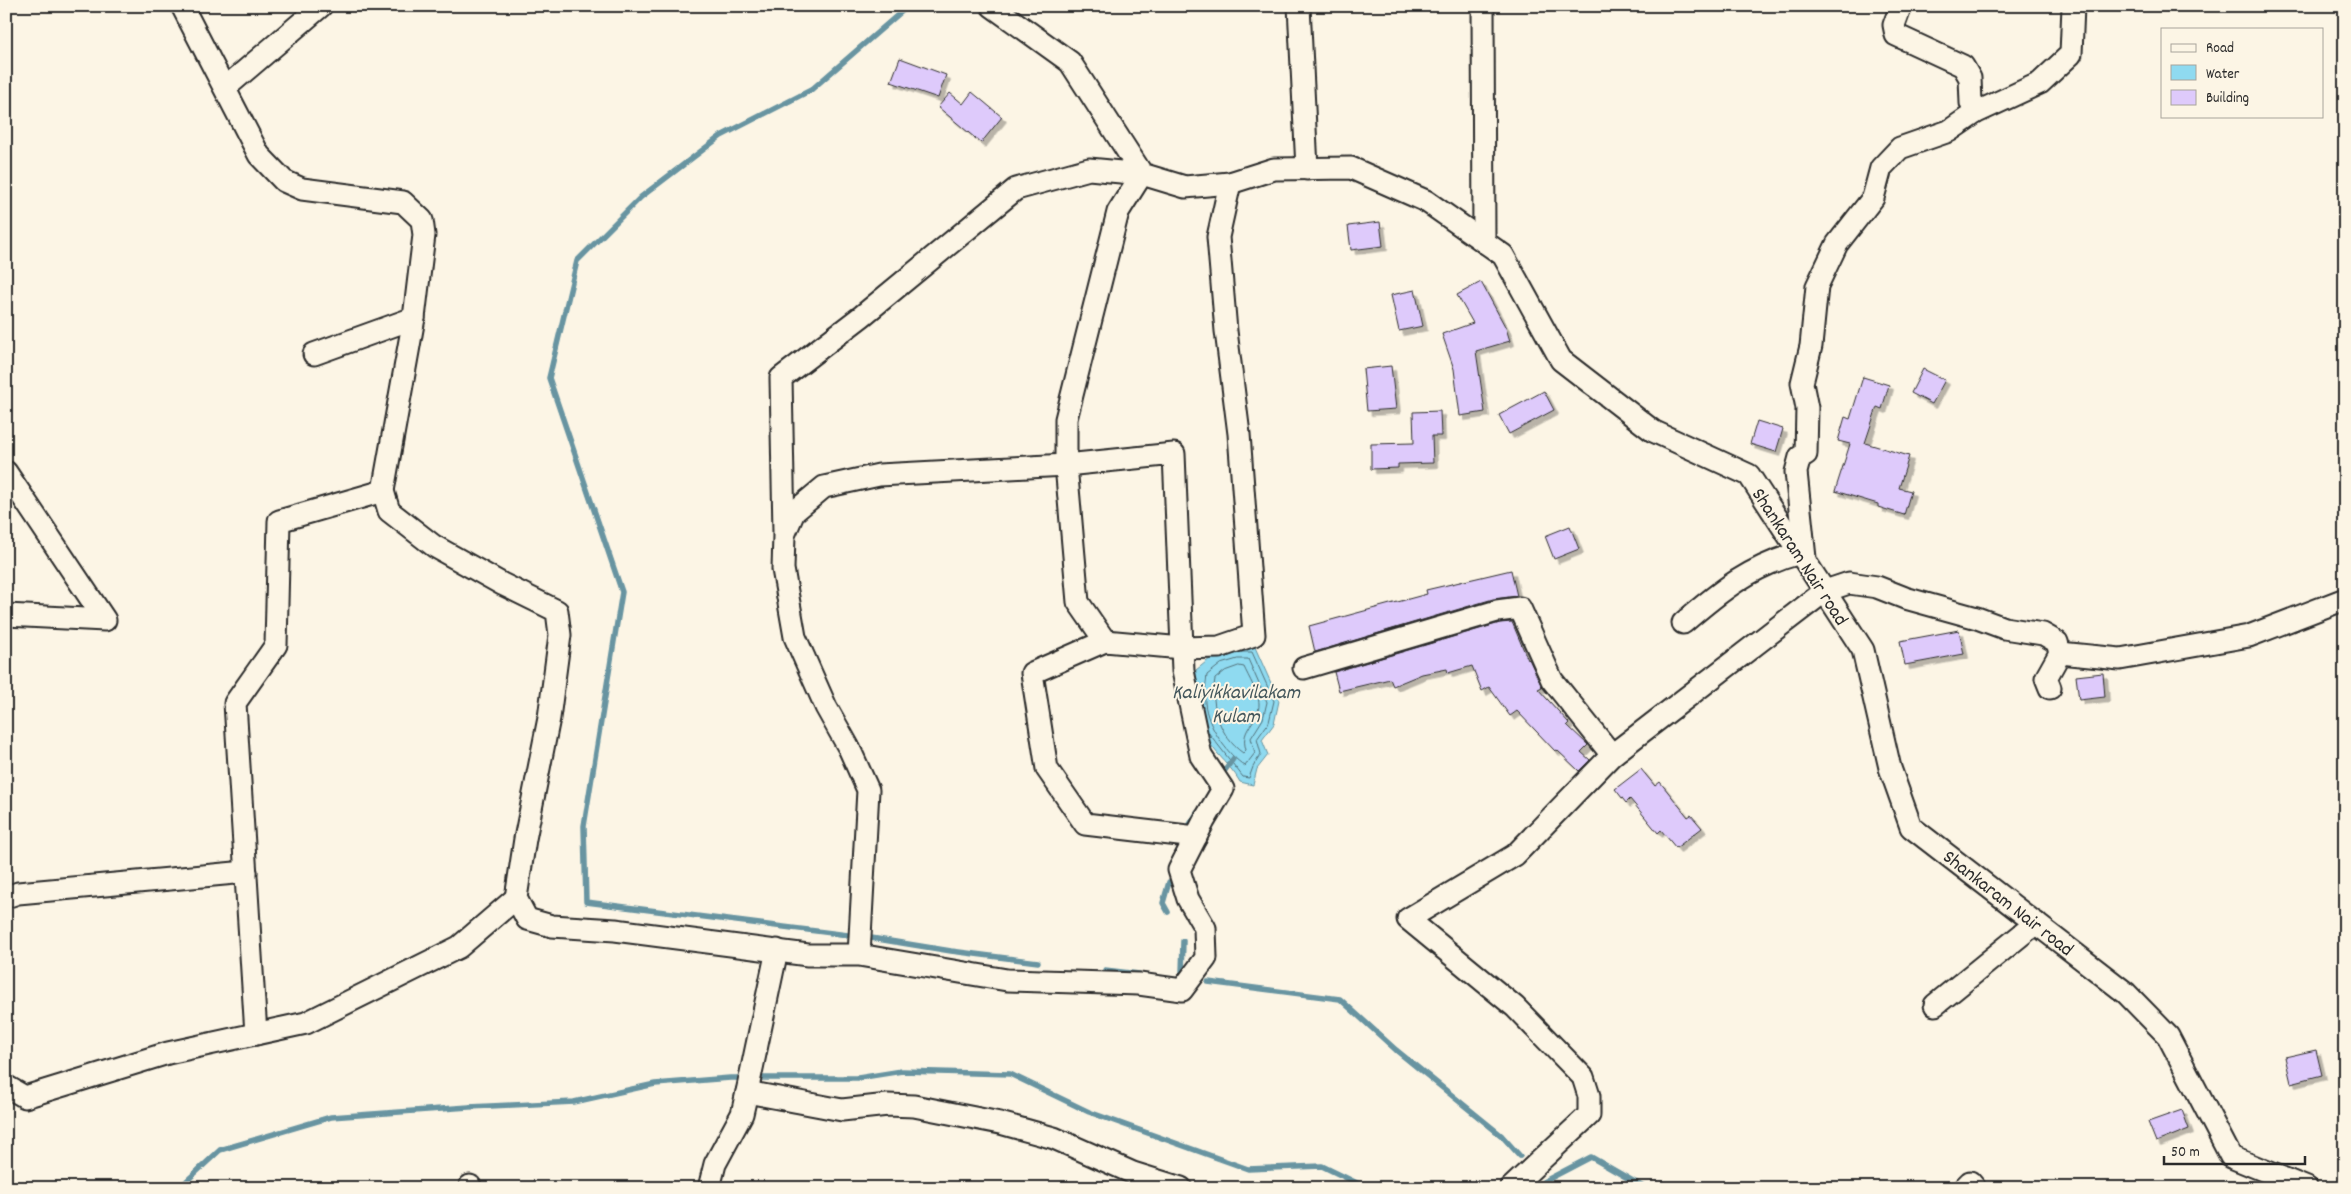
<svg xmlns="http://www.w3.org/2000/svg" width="2351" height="1194" viewBox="0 0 2351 1194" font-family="Dekko,sans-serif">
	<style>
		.water { fill: #8fdaf0; stroke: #6794a1 }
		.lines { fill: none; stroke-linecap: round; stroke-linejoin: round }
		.shore { stroke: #53717a; stroke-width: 1 }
		.stream { stroke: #6794a1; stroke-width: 5.5 }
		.building { fill: #decafb; stroke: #2b2b2b; filter: url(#shadow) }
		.street-casing { stroke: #2b2b2b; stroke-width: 25 }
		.street { stroke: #fcf5e5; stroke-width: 21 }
		.labels { text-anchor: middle; stroke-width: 4; stroke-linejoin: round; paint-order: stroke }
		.street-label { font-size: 20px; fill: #2b2b2b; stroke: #fcf5e5 }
		.water-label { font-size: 21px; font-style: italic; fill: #44575c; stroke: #fcf5e5 }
	</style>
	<defs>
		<filter id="shadow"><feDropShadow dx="4.5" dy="4.5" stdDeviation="0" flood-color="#0004"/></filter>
	</defs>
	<rect width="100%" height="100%" fill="#fcf5e5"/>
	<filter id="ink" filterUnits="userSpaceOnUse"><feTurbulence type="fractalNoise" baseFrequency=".02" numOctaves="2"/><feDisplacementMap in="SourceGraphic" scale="10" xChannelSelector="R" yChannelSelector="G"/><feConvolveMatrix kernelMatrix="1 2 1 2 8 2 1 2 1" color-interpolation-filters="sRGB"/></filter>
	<g filter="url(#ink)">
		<path class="water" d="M 1254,645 L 1279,701 L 1274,724 L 1262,740 L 1268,755 L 1257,769 L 1253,785 L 1240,782 C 1234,771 1226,763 1218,754 C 1193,724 1194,707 1196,670 L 1216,654 Z"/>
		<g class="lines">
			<g class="shore">
				<path d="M 1238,659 L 1248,659 L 1267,702 L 1263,719 L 1251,738 L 1255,753 L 1245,766 C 1227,754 1207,726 1205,703 C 1204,695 1206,684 1207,675 L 1221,664 Z"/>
				<path d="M 1239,666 L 1244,667 C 1248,676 1259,695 1259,703 C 1260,723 1239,727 1246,750 L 1243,753 C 1220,737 1210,706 1215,679 L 1225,671 Z"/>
				<polyline points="1208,732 1243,777 1249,778 1253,767 1261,754 1257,739 1269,722 1274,701 1252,652 1240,652"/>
			</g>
			<g class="stream">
				<polyline points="1221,776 1233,759"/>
				<polyline points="1186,831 1197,813"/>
				<polyline points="1168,912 1163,903 1169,882"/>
				<polyline points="856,936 586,902 584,826 622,592 549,378 577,261 641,197 721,136 811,90 908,6"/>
				<polyline points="865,937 951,951 1038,962"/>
				<polyline points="1105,970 1139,974"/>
				<polyline points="1182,973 1183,941"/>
				<polyline points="1208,982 1340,999 1396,1050 1502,1136 1520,1156"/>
				<polyline points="179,1188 220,1150 331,1117 469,1107 574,1102 655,1084 730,1078 858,1078 902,1071 1010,1074 1089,1112 1248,1169 1322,1166 1367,1188"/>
				<polyline points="1548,1188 1543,1182 1591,1157 1645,1188"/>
			</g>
		</g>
		<g class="building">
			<polygon points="900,58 946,75 938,98 891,82"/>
			<polygon points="972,92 1002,117 981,143 938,107 950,93 963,104"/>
			<polygon points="1380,222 1383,246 1351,250 1348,226"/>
			<polygon points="1481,282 1506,328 1510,341 1476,351 1485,412 1460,416 1454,369 1442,334 1473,323 1457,295"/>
			<polygon points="1415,290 1423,326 1399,331 1391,295"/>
			<polygon points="1391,366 1396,409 1367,411 1363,369"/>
			<polygon points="1923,369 1945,380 1932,404 1911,393"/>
			<polygon points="1863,377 1889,385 1882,409 1877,407 1865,443 1909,456 1899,488 1911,491 1904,515 1878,507 1878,504 1835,491 1850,444 1838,441 1845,417 1850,419"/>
			<polygon points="1544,391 1554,410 1509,434 1499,415"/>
			<polygon points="1440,411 1441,436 1432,436 1433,463 1398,464 1398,468 1371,469 1371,444 1414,443 1413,412"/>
			<polygon points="1757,421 1783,429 1776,452 1750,444"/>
			<polygon points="1570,526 1579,549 1554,559 1545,536"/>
			<polygon points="1511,570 1517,596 1493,599 1315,652 1309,626 1427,594 1426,590"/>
			<polygon points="1512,622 1528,660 1529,659 1542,687 1538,689 1569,723 1567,725 1588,745 1581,752 1590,760 1579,771 1557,750 1555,751 1517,711 1510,716 1489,687 1482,691 1472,666 1448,673 1447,669 1422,674 1393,686 1390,679 1339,691 1334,672 1500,623"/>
			<polygon points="1959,630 1964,654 1905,665 1900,641"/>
			<polygon points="2103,673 2105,697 2079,700 2076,676"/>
			<polygon points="1641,769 1655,786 1660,782 1688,817 1691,815 1702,828 1676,848 1661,830 1658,833 1630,799 1626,803 1615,789"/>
			<polygon points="2316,1050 2322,1075 2291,1083 2285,1057"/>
			<polygon points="2182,1110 2189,1129 2156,1142 2148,1122"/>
		</g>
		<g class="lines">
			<defs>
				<g id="street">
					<polyline points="182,6 259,155 284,181 302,189 403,202 422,220 424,235 414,318 383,491 389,511 434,546 502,584 557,611 560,635 549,718 525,839 516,898 527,919 552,926 615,930 808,955 859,955 1007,980 1139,984 1182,990 1206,958 1205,928 1188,899 1179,870 1204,821 1223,789 1201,756 1183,671 1174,454 1066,465 879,475 824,487 794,512 784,535 783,569 795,637 826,707 849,748 868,790 859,955"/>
					<polyline points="992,6 1070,62 1142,174 1185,187 1230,183 1274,169 1351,168 1426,201 1503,255 1561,360 1653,431 1749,475 1863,650 1890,768 1911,827 2126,993 2168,1036 2231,1157 2307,1188"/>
					<polyline points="1299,6 1307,169"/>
					<polyline points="1483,6 1484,242"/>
					<polyline points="225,88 321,6"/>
					<polyline points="1975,113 2040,83 2071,54 2073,6"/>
					<polyline points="314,354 414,318"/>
					<polyline points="6,472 105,620 6,615"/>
					<polyline points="784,532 781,378 862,316 1016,189 1089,169 1142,174 1118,212 1066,419 1066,465 1078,602 1105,641 1032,673 1047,769 1085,824 1196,837"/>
					<polyline points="1805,558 1796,472 1800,457 1806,454 1807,408 1802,383 1811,346 1817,286 1837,244 1873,198 1881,168 1900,148 1949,131 1975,113 1971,103 1970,78 1963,66 1896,35 1894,25 1901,6"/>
					<path d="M 1683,623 C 1720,591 1751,566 1800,553"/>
					<polyline points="1105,641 1182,648 1219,647 1254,635 1239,434 1226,331 1218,237 1230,183"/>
					<polyline points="2060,653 2120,659 2249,636 2345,599"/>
					<polyline points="1304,668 1497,611 1520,608 1552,680 1612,755"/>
					<polyline points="6,897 18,893 246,872"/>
					<polyline points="1935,1005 2036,923"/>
					<polyline points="256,1034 235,703 276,645 279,521 383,491"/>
					<polyline points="6,1086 25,1097 168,1053 306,1023 459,947 516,898"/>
					<polyline points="747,1092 777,950"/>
					<polyline points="470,1188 470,1186"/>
					<polyline points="709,1188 715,1164 742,1114 747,1092 842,1110 888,1105 914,1106 1000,1123 1054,1138 1133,1173 1181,1188"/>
					<polyline points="1511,1188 1589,1115 1589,1096 1583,1077 1515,1007 1408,919 1515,855 1612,755 1825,591 1849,583 1877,587 1905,598 1977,618 2004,628 2043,634 2057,642 2060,653 2046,678 2050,688"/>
					<polyline points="1964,1188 1970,1182 1975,1188"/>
				</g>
			</defs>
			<use href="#street" class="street-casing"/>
			<use href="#street" class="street"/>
		</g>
	</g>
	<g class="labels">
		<g class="street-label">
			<text transform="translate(1801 556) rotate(57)" y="7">Shankaram Nair road</text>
			<text transform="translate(2009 902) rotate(38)" y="7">Shankaram Nair road</text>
		</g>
		<g class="water-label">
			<text x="1236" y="698">Kaliyikkavilakam<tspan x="1236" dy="24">Kulam</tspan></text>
		</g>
	</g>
	<rect width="2351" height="1194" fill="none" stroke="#fcf5e5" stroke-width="25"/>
	<rect x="12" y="12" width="2326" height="1169" fill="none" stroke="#2b2b2b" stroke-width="2" filter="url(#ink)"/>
	<rect x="2161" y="28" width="162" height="90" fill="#fcf5e5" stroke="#a8a49b"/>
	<rect x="2171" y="44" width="25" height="8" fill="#fcf5e5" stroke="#a8a49b"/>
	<text x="2206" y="52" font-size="15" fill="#2b2b2b">Road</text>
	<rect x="2171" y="65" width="25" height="15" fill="#8fdaf0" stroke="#a8a49b"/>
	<text x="2206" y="78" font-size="15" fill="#2b2b2b">Water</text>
	<rect x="2171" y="90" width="25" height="15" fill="#decafb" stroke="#a8a49b"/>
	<text x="2206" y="102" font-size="15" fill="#2b2b2b">Building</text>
	<path d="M2164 1156v8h141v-8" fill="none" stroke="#2b2b2b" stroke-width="2.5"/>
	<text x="2171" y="1156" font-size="15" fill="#2b2b2b" stroke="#fcf5e5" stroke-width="4" paint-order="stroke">50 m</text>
</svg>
